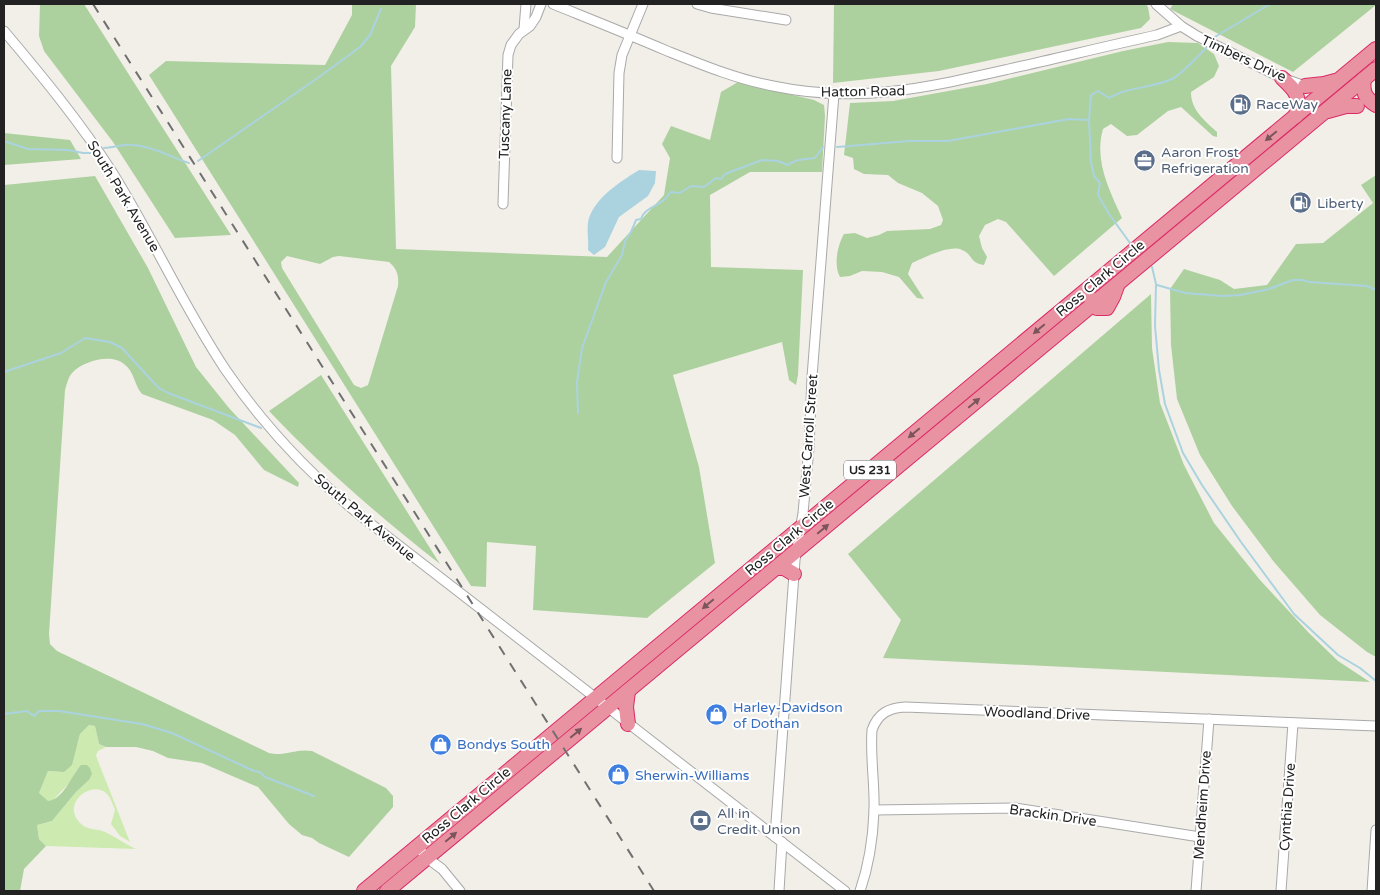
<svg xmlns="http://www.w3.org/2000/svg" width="1380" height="895" viewBox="0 0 1380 895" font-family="'Varela Round',sans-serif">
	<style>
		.grass { fill: #cdebb0 }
		.forest { fill: #add19e; fill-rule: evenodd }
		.water { fill: #aad3df }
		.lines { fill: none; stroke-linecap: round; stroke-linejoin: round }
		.stream { stroke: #aad3df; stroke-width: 2 }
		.minor-casing { stroke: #a9a9a9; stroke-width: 11 }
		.highway-casing { stroke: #dc2a67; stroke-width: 16 }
		.minor { stroke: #fff; stroke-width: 9 }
		.highway { stroke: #e892a2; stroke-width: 14 }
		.rail { stroke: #707070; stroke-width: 2; stroke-dasharray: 10 10; stroke-linecap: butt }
		.oneway { fill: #7b545c }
		.labels { text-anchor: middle; stroke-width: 4; stroke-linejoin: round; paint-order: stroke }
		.shield { fill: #fff; stroke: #646464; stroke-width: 1 }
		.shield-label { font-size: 12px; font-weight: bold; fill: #222 }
		.street-label { font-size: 14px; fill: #222; stroke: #fff }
		.service-label { font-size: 14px; fill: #4e5e75; stroke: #fff; text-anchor: start }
		.shop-label { font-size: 14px; fill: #366cbe; stroke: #fff; text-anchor: start }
	</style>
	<rect width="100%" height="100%" fill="#f2efe9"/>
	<path class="grass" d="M 89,725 L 95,726 L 99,744 L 106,747 L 98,751 L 96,755 L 98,761 L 130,842 L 120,836 L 111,824 L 115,810 C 113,805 110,796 106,793 C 91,780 61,804 80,823 C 88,831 96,828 105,832 C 116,837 125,844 136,849 L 46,846 L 39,839 L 37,825 L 52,821 L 76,792 L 89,780 L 77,769 L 72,780 L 52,801 L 48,802 L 39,793 L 48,771 L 64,772 L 77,746 L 80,734 Z"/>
	<g class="forest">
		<polygon points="40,4 84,4 231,235 175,238 113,142 44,51 39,36"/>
		<path d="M 352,4 L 416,4 L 415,27 L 391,66 L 396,249 L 607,257 L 664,195 L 670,158 L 662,144 L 671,126 L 710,140 L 721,92 L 738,82 L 814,100 L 824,105 L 825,116 L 822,172 L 750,172 L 710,195 L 711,267 L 803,270 L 798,375 L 796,385 L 789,380 L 782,342 L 673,375 L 699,467 L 715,563 L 647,618 L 533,610 L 536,546 L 487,542 L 486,587 L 471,586 L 149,75 L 166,61 L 325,65 L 352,15 ZM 287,256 L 320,264 L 333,257 L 339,256 L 389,262 C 397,269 399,275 398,286 L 368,385 L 361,388 L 354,385 L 282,268 L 281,262 Z"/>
		<polygon points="834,4 1146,4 1148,7 1150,19 1141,28 939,71 833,83"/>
		<polygon points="1173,4 1376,4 1376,5 1293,72 1170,9"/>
		<path d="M 1168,42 L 1198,43 L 1214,54 L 1219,66 L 1214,77 L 1191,92 C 1191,110 1204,120 1217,132 L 1217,137 L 1213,136 L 1181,107 L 1168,111 L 1137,135 L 1127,136 L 1111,124 L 1103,129 C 1094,160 1109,190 1122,218 L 1054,276 L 1006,222 L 998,219 L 985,225 L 979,236 L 982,248 L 987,257 L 984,265 C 969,263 973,254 962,250 C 951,244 923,258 912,263 L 908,274 L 924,299 L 917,298 L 899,277 L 882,272 L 862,271 L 850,276 L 840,277 C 833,265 838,244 844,234 L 855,233 L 867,238 L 879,235 L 887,231 L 930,229 L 941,225 L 943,220 L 938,206 L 922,193 L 898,183 L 888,175 L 864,174 L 854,169 L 853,158 L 844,155 L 850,103 L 893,101 L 987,84 L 1123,51 Z"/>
		<polygon points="4,133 70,140 81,159 4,165"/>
		<polygon points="1376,175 1376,657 1367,652 1320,615 1274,562 1232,506 1200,455 1177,399 1171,345 1170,289 1184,269 1220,280 1234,289 1267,285 1296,244 1323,243 1373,203 1361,185"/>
		<path d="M 95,176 L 148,268 L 196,367 L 229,408 L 299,483 L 298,487 L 264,470 L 235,435 L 213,420 L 142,394 C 134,385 135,372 124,364 C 111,353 84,361 73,372 C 68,377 67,384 65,390 L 49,634 L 50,644 L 57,651 L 269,753 C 284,757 296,748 312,751 L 386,788 L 393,796 L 393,807 L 349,857 L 319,843 L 312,838 L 302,835 L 289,824 L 258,787 L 202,763 L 168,758 L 153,751 L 136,747 L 106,747 L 99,744 L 95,726 L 89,725 L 80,734 L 72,765 L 64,772 L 48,771 L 39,793 L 48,801 C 64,799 71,776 81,765 L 87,765 L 90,768 L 92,774 L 89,780 L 76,792 L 52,821 L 37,825 L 39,839 L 46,846 L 24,869 L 20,891 L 4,891 L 4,185 Z"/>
		<polygon points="1151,294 1152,348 1160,403 1184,465 1214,523 1260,580 1309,633 1338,661 1370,682 883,658 901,620 848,554"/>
		<path d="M 321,375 L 440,564 C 379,516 322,467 269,411 Z"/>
	</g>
	<path class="water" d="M 639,170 L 656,171 L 655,183 L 648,196 L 619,217 L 605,247 L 594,255 L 588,250 C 589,240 586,227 589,218 C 597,196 620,182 639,170 Z"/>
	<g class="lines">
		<g class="stream">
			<polyline points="1213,38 1270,4"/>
			<polyline points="4,141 28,149 68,150 83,153 93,153"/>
			<polyline points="837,147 909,141 948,141 1069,119 1089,120"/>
			<path d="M 104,148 C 110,148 117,146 124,145 C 147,143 168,156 189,163"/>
			<polyline points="198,161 319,77 360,47 370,35 381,9"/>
			<path d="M 1130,243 L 1109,214 L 1098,195 L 1100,183 L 1094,176 L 1091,162 L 1089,120 L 1091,95 L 1098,91 L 1109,98 C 1126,87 1153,88 1172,79 C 1182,74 1200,54 1209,45"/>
			<polyline points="1152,267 1156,284 1155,326 1159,370 1165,404 1183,453 1202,485 1241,542 1294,614 1338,655 1360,668 1376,681"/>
			<polyline points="1157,285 1185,293 1223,296 1240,295 1269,289 1293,280 1303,280 1309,282 1367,286 1376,290"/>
			<polyline points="4,372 61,353 85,338 110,342 122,348 153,382 159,388 168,393 261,428"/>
			<path d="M 578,413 L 577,382 L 582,348 L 606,282 L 622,255 L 625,241 L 631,232 L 636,220 L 641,219 C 644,208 660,205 666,198 C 668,196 669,193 671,192 L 680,193 L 691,186 L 704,187 L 716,178 L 721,179 L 725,174 L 762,160 L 778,161 L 788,165 C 795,159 806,159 815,158 L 823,147"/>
			<polyline points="4,714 27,711 34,716 39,711 59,711 142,724 172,733 254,771 260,772 265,777 314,796"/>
		</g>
		<defs>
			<g id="minor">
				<path d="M 553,4 C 590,19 628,34 665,50 C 700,64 736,79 773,86 C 858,104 926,88 1009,69 C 1058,58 1107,46 1157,35 L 1181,26"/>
				<polyline points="697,4 711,8 786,20"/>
				<polyline points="1156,4 1181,26 1197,36 1282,78 1308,87"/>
				<polyline points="524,29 526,4"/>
				<path d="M 4,31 C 42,76 80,122 112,172 C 152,236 183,306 225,369 C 264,426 312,477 366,520 L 845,891"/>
				<polyline points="617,158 619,73 622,55 643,4"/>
				<polyline points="503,204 508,55 511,45 519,34 530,26 536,17 541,4"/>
				<polyline points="874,810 1015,808 1200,837"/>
				<polyline points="775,837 795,560 803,513 809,448 812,377 834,94"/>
				<polyline points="417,846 427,858 442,869 460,891"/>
				<polyline points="779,891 782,842"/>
				<path d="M 860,891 C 869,865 873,838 874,811 C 875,784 870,757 872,730 C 878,713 889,708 905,707 L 1376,726"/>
				<polyline points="1196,891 1209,719"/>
				<polyline points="1281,891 1293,723"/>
				<polyline points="1372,891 1376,830"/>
			</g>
			<g id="highway">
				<path d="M 1282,78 C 1297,92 1300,95 1296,116"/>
				<path d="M 1364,79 C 1362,92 1365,98 1376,105"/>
				<polyline points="1305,86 1324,84 1335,81"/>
				<polyline points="1328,111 1346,106 1357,106"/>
				<polyline points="1091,299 1097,308 1107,308 1113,297 1117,286"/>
				<polyline points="777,568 784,568 794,574"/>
				<polyline points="628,691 626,707 628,724"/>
				<polyline points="364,891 1376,49"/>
				<polyline points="387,891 1376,69"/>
			</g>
		</defs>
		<use href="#minor" class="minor-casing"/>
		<use href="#highway" class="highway-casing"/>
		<use href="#minor" class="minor"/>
		<use href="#highway" class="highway"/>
		<polyline class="rail" points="93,4 654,891"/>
	</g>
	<defs><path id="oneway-solid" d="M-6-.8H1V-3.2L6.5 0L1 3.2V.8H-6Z" transform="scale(1.25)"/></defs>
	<g class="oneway">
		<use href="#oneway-solid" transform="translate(1271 136) rotate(140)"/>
		<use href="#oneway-solid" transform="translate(1039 329) rotate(140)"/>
		<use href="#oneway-solid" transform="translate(974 403) rotate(-40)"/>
		<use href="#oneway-solid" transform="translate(914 433) rotate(140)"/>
		<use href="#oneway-solid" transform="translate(823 529) rotate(-40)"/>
		<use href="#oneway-solid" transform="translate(708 604) rotate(140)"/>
		<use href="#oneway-solid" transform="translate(576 733) rotate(-40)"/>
		<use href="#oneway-solid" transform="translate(451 837) rotate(-40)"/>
	</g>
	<defs>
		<symbol id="fuel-disc" viewBox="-11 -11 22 22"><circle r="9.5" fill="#5c6f8a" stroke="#fff"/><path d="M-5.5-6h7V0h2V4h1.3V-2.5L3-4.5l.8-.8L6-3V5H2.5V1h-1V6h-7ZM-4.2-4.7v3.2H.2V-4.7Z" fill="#fff"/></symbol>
		<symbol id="office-disc" viewBox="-11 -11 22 22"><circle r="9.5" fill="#5c6f8a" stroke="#fff"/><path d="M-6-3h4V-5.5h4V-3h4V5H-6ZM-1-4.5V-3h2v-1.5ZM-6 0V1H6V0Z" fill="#fff"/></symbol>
		<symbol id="shop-disc" viewBox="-11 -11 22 22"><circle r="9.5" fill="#3f7fe0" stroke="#fff"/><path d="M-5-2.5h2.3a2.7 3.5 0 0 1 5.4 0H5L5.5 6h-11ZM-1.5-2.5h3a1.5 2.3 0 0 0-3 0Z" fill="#fff"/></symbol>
		<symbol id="bank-disc" viewBox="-11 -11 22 22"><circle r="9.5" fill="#5c6f8a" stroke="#fff"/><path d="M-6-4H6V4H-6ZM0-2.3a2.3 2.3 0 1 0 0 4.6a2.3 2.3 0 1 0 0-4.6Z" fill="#fff"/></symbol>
	</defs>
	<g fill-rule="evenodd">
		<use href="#fuel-disc" x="1228" y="92" width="25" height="25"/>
		<use href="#office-disc" x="1132" y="148" width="25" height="25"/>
		<use href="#fuel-disc" x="1288" y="190" width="25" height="25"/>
		<use href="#shop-disc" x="704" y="702" width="25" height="25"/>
		<use href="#shop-disc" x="428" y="732" width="25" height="25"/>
		<use href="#shop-disc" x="606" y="762" width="25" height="25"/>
		<use href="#bank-disc" x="688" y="808" width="25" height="25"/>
	</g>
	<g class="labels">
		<rect class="shield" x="844" y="460.5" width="52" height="19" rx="4"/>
		<g class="shield-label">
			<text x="870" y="474">US 231</text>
		</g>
		<g class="street-label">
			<text transform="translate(1244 58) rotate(25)" y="5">Timbers Drive</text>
			<text transform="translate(863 91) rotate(-1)" y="5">Hatton Road</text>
			<text transform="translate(505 114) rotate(-88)" y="5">Tuscany Lane</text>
			<text transform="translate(124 196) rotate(59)" y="5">South Park Avenue</text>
			<text transform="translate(1100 278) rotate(-40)" y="5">Ross Clark Circle</text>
			<text transform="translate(808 436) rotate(-86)" y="5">West Carroll Street</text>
			<text transform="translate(365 517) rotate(40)" y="5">South Park Avenue</text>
			<text transform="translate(789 537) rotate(-40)" y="5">Ross Clark Circle</text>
			<text transform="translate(1037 713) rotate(2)" y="5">Woodland Drive</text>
			<text transform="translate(466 805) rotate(-40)" y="5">Ross Clark Circle</text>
			<text transform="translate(1202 805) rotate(-86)" y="5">Mendheim Drive</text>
			<text transform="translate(1287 807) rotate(-86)" y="5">Cynthia Drive</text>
			<text transform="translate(1053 815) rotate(8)" y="5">Brackin Drive</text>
		</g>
		<g class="service-label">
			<text x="1256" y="109">RaceWay</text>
			<text x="1161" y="157">Aaron Frost<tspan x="1161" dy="16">Refrigeration</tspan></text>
			<text x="1317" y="208">Liberty</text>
			<text x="717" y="818">All in<tspan x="717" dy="16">Credit Union</tspan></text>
		</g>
		<g class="shop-label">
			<text x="733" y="712">Harley-Davidson<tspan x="733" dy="16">of Dothan</tspan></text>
			<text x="457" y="749">Bondys South</text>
			<text x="635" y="780">Sherwin-Williams</text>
		</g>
	</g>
	<rect width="1380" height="895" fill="none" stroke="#222222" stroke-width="10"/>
</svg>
